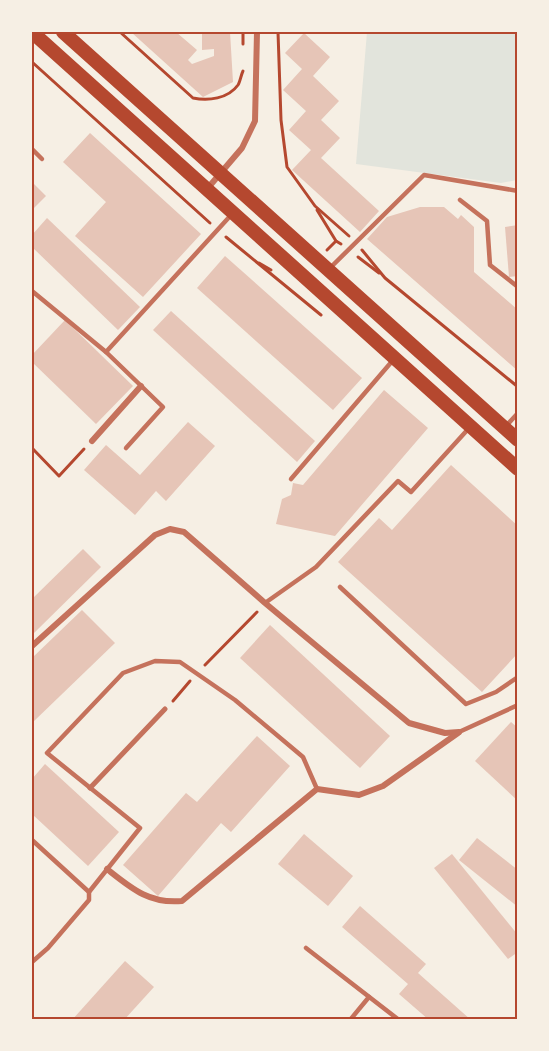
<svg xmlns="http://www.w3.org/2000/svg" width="549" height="1051" viewBox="0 0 549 1051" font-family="'Alegreya Sans',sans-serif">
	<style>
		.green { fill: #e2e4dc }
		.building { fill: #e6c5b7 }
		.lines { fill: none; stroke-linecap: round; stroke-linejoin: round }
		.path { stroke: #b5482f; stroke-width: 3 }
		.service { stroke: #c5725c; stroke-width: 4.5 }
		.pedestrian { stroke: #c5725c; stroke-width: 5 }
		.minor { stroke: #c5725c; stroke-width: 6 }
		.primary { stroke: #b5482f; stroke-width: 14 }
		.neatline { fill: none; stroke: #b5482f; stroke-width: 2 }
	</style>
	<rect width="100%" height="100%" fill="#f6efe4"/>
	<polygon class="green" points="367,32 517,32 517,180 501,183 356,164"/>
	<g class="building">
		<polygon points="131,32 176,32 197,50 188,60 192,64 214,56 214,49 202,50 202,32 230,32 233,82 203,97"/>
		<polygon points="304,33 330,57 313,76 339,101 321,120 340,138 321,158 379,211 360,232 292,170 311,150 289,130 306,111 283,90 302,69 285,53"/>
		<polygon points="90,133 201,234 143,297 75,236 106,202 63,162"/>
		<polygon points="32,182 46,196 32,210"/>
		<polygon points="420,207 444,207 458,219 461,215 474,227 474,272 518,310 518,371 367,239 387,217"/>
		<polygon points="47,218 140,307 118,330 32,247 32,235"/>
		<polygon points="518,225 518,276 509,277 505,227"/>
		<polygon points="225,256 362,378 333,410 197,288"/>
		<polygon points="171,311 315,441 297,462 153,330"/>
		<polygon points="65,320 133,386 96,424 32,362 32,355"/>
		<polygon points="384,390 428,428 335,536 276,524 282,499 291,495 293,483 303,485"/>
		<polygon points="188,422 215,446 166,501 156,491 135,515 84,470 106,445 140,475"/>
		<polygon points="451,465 518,526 518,653 482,692 338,562 379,518 392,530"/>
		<polygon points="83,549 101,567 32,635 32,599"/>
		<polygon points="82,610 115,643 32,723 32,658"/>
		<polygon points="270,625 390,736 360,768 240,658"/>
		<polygon points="511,722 518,728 518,801 475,761"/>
		<polygon points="257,736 290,766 231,832 221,823 158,896 123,865 186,793 197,802"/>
		<polygon points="45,764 119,832 88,866 32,814 32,779"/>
		<polygon points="304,834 353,876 328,906 278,864"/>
		<polygon points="477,838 518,870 518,907 459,860"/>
		<polygon points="452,854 518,935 518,952 508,959 434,868"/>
		<polygon points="360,906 426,964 418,973 471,1020 429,1020 399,994 408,984 342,927"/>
		<polygon points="125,961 154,987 124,1020 72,1020"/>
	</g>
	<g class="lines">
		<g class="path">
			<path d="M 120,32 L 193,98 C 208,101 228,99 238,85 C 240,82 241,75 243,71"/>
			<polyline points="243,32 243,44"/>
			<polyline points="278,32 281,120 287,167 315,206 349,236"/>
			<polyline points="32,62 210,223"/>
			<polyline points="317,210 336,241 341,244"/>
			<polyline points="226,237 321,315"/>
			<polyline points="327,250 336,241"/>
			<polyline points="362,250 385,278 518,387"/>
			<polyline points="358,257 379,273"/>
			<polyline points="259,263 271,270"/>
			<polyline points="32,448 59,476 84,449"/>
			<polyline points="205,665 257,612"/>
			<polyline points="173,701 190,681"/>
		</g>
		<g class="service">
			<polyline points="32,149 42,159"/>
			<polyline points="460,200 487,221 490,265 518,287"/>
			<polyline points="329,269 424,175 518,191"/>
			<polyline points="32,291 106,352 232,214"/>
			<polyline points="106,352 163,407 126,448"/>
			<polyline points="506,426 518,413"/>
			<polyline points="291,479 394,359"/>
			<polyline points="340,587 466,704 496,692 518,677"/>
			<polyline points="265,603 316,567 398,481 411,492 470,427"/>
			<polyline points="459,732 518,705"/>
			<polyline points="32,840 89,892 140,828 47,753 123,673 155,661 180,662 235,700 303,757 317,789"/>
			<polyline points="306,948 399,1020"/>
			<polyline points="32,962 48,948 89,900 89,892"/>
			<polyline points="350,1020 369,997"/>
		</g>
		<polyline class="pedestrian" points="90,788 165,709"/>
		<g class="minor">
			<polyline points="207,189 242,148 255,121 257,32"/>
			<polyline points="92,441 141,386"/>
			<polyline points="32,646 155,535 170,529 184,532 265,603 409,723 445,733 459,732"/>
			<path d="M 107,869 C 131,888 149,904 182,901 L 317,789 L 359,795 L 383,786 L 458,733"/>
		</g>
		<g class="primary">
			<polyline points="32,32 518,469"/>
			<polyline points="63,32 518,440"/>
		</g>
	</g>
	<rect width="549" height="1051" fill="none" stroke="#f6efe4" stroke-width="66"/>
	<rect x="33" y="33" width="483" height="985" class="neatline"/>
</svg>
